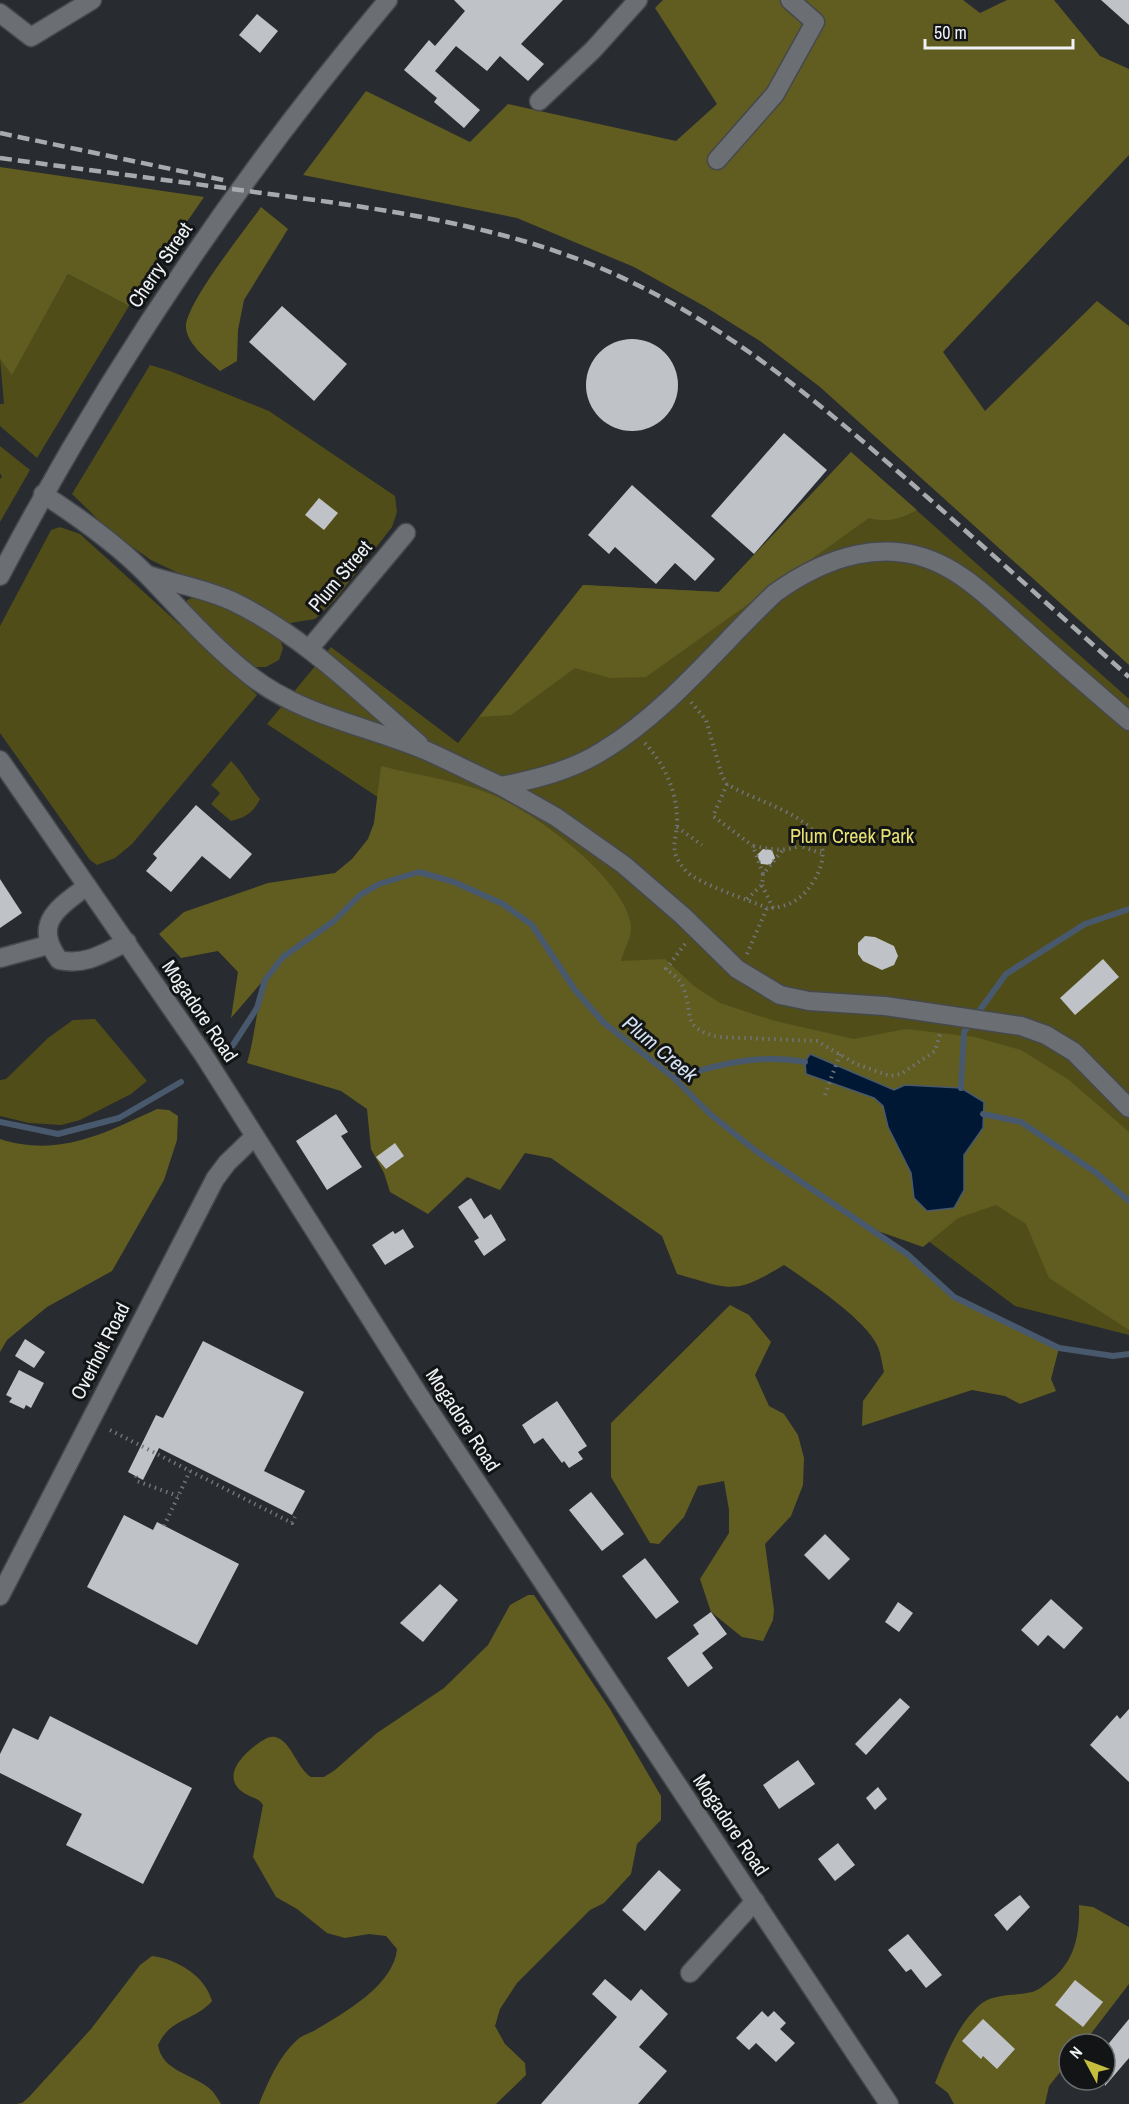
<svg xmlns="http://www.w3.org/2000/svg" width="1129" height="2104" viewBox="0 0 1129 2104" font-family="'Archivo Narrow',sans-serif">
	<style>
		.green { fill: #504d19 }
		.forest { fill: #615d20 }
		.water { fill: #001833; stroke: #48596d; stroke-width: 1.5 }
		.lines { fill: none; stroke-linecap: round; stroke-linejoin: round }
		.stream { stroke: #48596d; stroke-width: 6 }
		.building { fill: #bfc3c8 }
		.minor-casing { stroke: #46494c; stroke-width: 21 }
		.path { stroke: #717478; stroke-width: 4; stroke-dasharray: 1.5 4.5; stroke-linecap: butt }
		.minor { stroke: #6b6f74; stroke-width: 18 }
		.rail { stroke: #a8abae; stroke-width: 4.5; stroke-dasharray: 12 6; stroke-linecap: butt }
		.labels { text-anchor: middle; stroke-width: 6; stroke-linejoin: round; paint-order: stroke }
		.street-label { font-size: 20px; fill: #eff2f4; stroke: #121415 }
		.park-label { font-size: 20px; fill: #e7e173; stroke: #121415 }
		.water-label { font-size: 21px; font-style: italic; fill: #d5e2f2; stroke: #121415 }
	</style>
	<rect width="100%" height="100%" fill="#282b2f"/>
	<g class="green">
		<polygon points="68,274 129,306 37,458 0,426 0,404 4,404 0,359 12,374"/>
		<polygon points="150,365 170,371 269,411 395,496 397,512 392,527 334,601 315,619 284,624 151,560 111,532 72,494"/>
		<polygon points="0,446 30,470 0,522 0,479 2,477 0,473"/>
		<polygon points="851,452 1129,699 1129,1335 1015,1306 598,994 552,912 267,724 331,647 458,743 583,585 719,592"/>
		<polygon points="60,527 80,534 257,695 132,844 115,858 97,865 90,860 0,733 0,626 51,530"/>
		<polygon points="192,598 221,604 280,639 283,648 279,660 266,667 250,667 187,606 187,600"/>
		<path d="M 231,761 C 244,774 248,785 260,799 C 253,813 246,817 231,821 L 211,804 L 220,793 L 211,785 Z"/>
		<polygon points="95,1019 147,1081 131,1094 80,1120 61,1125 29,1123 0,1116 0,1080 6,1079 48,1038 73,1020"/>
	</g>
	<g class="forest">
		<polygon points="663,0 963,0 980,13 1007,0 1054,0 1100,56 1129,69 1129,155 943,352 985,411 1097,301 1129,326 1129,665 820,387 760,341 704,306 634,267 517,218 303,175 366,91 470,142 508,104 676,141 717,104 655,8"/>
		<polygon points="0,167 204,197 129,306 68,274 12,375 0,359"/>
		<path d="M 261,207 L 288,229 L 244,300 L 238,330 L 237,361 L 220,371 C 209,360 188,346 186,328 C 184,305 246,229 261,207 Z"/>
		<path d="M 851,452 L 917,510 C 900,519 888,523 869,518 L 646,677 L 610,678 L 575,668 L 511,715 L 479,717 L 583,585 L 719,592 Z"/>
		<path d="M 381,766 C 416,775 454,780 488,793 C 529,808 628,880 631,927 C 632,937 623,951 621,961 L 665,959 L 694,986 L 720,1003 L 775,1021 L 854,1039 L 906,1029 L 975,1037 L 1021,1050 L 1069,1080 L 1129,1132 L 1129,1330 L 1049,1278 L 1026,1224 L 996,1205 L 958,1218 L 923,1247 L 872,1229 L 907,1254 L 954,1297 L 1059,1348 L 1051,1379 L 1056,1391 L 1020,1404 L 1005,1396 L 972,1390 L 862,1426 L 863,1401 L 884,1372 C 882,1364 881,1353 877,1345 C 864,1318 809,1282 784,1265 C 733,1296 731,1289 677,1274 L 662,1236 L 551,1158 L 525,1153 L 500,1190 L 467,1177 L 428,1214 L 390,1192 L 384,1173 L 371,1149 L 367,1109 L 341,1091 L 247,1063 C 257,1031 255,997 274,968 L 231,1018 L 238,972 L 218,951 L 181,958 L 159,934 L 184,912 L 268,883 L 335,873 L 352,859 L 368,839 L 374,823 Z"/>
		<path d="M 157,1109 L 169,1110 L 178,1116 L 177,1140 L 164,1180 L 112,1271 L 47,1307 L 7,1340 L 0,1352 L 0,1139 C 59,1158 105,1133 157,1109 Z"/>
		<polygon points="730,1305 749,1315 771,1342 755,1375 769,1406 784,1414 798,1435 804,1458 803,1485 791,1516 765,1544 774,1610 773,1620 763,1641 742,1637 711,1612 700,1579 729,1533 729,1510 724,1481 698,1486 684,1517 659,1544 650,1543 611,1477 611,1423"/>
		<path d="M 528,1595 L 534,1595 L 610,1709 L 661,1796 L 661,1820 L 637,1844 L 631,1874 L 604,1903 L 590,1910 L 517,1983 L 500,2009 L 495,2026 L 505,2044 L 525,2063 L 526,2075 L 496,2104 L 259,2104 C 268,2082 279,2056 297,2040 C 302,2035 311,2033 317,2029 C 345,2012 394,1985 397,1949 L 386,1936 L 369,1934 L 345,1938 L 327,1933 L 297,1909 L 276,1897 L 253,1857 L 263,1805 C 258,1797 251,1798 244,1793 C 221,1778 241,1756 256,1745 C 262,1741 270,1734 278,1738 C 292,1744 297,1768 311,1777 L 324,1777 L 335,1770 L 377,1733 L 444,1688 L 488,1645 L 510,1605 Z"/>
		<path d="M 1079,1905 L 1093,1907 L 1129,1927 L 1129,1984 L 1083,2044 L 1069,2044 L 1069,2061 L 1049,2086 L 1045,2104 L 954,2104 L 948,2093 L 935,2083 C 946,2055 958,2023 982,2003 C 996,1993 1016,1996 1032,1992 C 1037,1991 1043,1986 1047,1983 C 1074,1964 1080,1937 1079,1905 Z"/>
		<path d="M 152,1956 C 177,1959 205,1976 212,2001 C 195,2021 170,2018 158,2045 C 162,2071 192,2074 209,2088 C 214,2092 218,2099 221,2104 L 16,2104 L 22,2103 L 29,2097 L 91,2029 L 140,1965 Z"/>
	</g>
	<polygon class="water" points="810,1054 894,1090 905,1085 961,1088 984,1102 983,1128 964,1155 964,1190 954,1208 927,1211 914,1198 911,1173 888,1127 883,1106 874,1098 806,1074 805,1062"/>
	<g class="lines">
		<g class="stream">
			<polyline points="233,1045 257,1008 265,980 283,957 334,921 360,895 379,884 419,872 454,882 503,904 532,925 575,990 604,1023 674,1078 710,1114 756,1151 907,1254 954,1297 1059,1348 1113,1356 1129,1354"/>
			<path d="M 674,1078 C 717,1065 759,1053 805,1062"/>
			<polyline points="961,1088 964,1032 1006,974 1085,924 1129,909"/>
			<polyline points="983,1114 1021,1122 1095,1172 1129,1201"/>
			<polyline points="0,1122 58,1134 119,1118 181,1082"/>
		</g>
	</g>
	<g class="building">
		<polygon points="454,0 563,0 521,44 544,64 528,81 500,56 487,71 456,46 435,71 480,110 464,128 434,102 437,98 404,70 429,40 435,46 465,11"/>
		<polygon points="1101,0 1129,0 1129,25"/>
		<polygon points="257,14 278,31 260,53 239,35"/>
		<polygon points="282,306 347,364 314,401 249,342"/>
		<circle cx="632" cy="385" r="46"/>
		<polygon points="784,433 827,470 754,554 711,516"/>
		<polygon points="632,485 715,559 695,581 675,563 656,584 615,547 609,554 588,535"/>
		<polygon points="319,498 338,513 324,530 305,515"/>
		<polygon points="196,805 252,854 230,879 202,856 171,892 146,871 157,858 153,854"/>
		<polygon points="763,849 772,850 775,858 770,865 761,864 757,855"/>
		<polygon points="0,879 22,913 0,928"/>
		<polygon points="865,936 875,937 894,946 898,956 894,965 882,970 863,961 858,954 858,943"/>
		<polygon points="1103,959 1119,977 1075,1015 1060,998"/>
		<polygon points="336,1114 348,1132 341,1136 362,1167 327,1190 296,1141"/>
		<polygon points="395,1143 404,1156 386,1169 376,1157"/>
		<polygon points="471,1198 484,1219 491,1214 506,1240 484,1256 474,1241 479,1238 458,1207"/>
		<polygon points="403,1229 414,1247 385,1265 372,1245 393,1231 395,1234"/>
		<polygon points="25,1339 45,1352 34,1368 15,1356"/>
		<polygon points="203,1341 304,1392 264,1471 305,1491 292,1515 159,1448 143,1480 128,1472 156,1415 163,1418"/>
		<polygon points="19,1370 44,1383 31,1408 26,1405 24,1409 9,1402 12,1398 6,1395"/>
		<polygon points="557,1401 587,1446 578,1452 583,1459 569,1468 564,1461 562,1463 543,1438 534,1444 522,1425"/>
		<polygon points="591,1492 624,1534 602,1551 569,1510"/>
		<polygon points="124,1515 153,1530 157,1522 239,1564 197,1645 87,1587"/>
		<polygon points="825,1534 850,1559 829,1580 804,1555"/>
		<polygon points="645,1558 679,1602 656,1619 622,1576"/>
		<polygon points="440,1584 458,1600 423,1642 400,1623"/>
		<polygon points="1051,1599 1083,1628 1064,1649 1048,1635 1038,1646 1021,1630"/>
		<polygon points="898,1602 913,1613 899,1632 885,1622"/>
		<polygon points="711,1612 727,1634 702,1653 713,1668 688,1687 667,1658 699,1634 693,1625"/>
		<polygon points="900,1698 910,1707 866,1755 855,1744"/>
		<polygon points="1129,1709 1129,1782 1090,1745 1117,1715 1120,1719"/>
		<polygon points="50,1716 192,1788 143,1884 66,1845 82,1814 0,1773 0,1754 13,1728 38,1740"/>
		<polygon points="798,1760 815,1784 779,1809 763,1785"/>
		<polygon points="878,1787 887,1799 875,1810 866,1798"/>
		<polygon points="838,1843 855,1865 835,1881 818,1859"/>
		<polygon points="659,1870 681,1890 645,1931 622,1910"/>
		<polygon points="1020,1895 1030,1907 1007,1931 994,1915"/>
		<polygon points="908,1934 942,1975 926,1988 911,1969 906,1972 888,1950"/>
		<polygon points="605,1979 631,2001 641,1989 668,2014 639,2047 667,2071 638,2104 541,2104 617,2017 592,1994"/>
		<polygon points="1075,1980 1103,2002 1083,2027 1055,2005"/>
		<polygon points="762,2011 768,2017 774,2011 786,2023 780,2029 795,2043 776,2062 756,2043 749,2050 736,2038"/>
		<polygon points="983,2019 1015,2049 997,2069 983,2056 981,2059 962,2041"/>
		<polygon points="1129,2019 1129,2058 1105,2086 1105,2048"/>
	</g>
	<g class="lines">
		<defs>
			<g id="minor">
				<polyline points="0,13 31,37 92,0"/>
				<polyline points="539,101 593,50 638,0"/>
				<polyline points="717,160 775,94 815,22 790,0"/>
				<path d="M 43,494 C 80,518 117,544 147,575 C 181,610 213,647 252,677 C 303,716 368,726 427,751 C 452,762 476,775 501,786"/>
				<path d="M 148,575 C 176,584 206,589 232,601 C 303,635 360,693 419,744"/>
				<path d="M 0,576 C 108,371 238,178 388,0"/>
				<polyline points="309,649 406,533"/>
				<path d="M 1129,721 C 1094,691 1059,661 1025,630 C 1002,610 973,581 946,567 C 887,535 825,557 775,593 C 720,645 668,711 604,750 C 573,770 537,779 501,786 L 556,817 L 624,865 L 683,916 L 737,969 L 780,995 L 809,1001 L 885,1006 L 1021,1026 L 1046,1035 L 1074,1052 L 1129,1108"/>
				<polyline points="0,760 203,1054 417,1392 889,2104"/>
				<path d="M 87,886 C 58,908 32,923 59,960 C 85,966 104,953 127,942"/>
				<polyline points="0,958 48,945"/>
				<polyline points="0,1596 215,1179 227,1163 254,1137"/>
				<polyline points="690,1973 755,1901"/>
			</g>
		</defs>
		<use href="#minor" class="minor-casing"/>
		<g class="path">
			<path d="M 645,743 C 663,763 676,788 677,817 C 678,841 666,850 687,872 C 699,884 749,900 767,908 C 787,908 803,899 813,882 C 852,820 762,807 727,784 L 722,776 L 706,720 L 691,702"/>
			<polyline points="727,784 713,816 753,846"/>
			<polyline points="677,827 702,845"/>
			<polyline points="803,847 821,853"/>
			<path d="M 782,851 L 763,874 L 753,846 C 782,851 793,854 817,833"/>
			<polyline points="762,885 773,908"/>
			<polyline points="747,899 762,885 763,874"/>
			<path d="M 685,944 L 666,969 C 672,974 680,979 683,987 C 695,1015 679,1027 718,1037 L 817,1041 L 856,1064 L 890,1076 L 901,1074 L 935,1051 L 941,1031"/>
			<polyline points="747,954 767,908"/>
			<polyline points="825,1095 840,1054"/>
			<polyline points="110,1430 292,1523 295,1517"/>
			<polyline points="136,1476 137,1481 178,1496"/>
			<polyline points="164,1526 190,1471"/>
		</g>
		<use href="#minor" class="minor"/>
		<g class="rail">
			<polyline points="0,133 228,181"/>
			<path d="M 0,158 C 87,170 175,181 262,193 C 384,209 513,226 625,279 C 729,328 816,400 903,476 C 979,542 1054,610 1129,677"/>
		</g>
	</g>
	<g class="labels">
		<g class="street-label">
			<text transform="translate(160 265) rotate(-56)" y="7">Cherry Street</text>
			<text transform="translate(340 576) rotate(-50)" y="7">Plum Street</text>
			<text transform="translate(200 1011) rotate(56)" y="7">Mogadore Road</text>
			<text transform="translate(100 1351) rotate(-63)" y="7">Overholt Road</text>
			<text transform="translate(463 1420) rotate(57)" y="7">Mogadore Road</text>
			<text transform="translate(731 1825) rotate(56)" y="7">Mogadore Road</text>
		</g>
		<g class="park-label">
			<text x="852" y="843">Plum Creek Park</text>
		</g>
		<g class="water-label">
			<text transform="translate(660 1049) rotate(40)" y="7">Plum Creek</text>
		</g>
	</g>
	<g transform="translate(1087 2062) rotate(311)"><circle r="28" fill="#121415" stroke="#6a6d6e" stroke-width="1.5"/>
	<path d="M0-4.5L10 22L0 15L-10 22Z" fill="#c4bd3e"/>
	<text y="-9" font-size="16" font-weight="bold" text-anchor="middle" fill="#eff2f4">N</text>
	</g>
	<path d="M925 39v9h148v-9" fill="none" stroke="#eff2f4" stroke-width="3"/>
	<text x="934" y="39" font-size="18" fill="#eff2f4" stroke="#121415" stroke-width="4.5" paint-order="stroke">50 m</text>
</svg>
